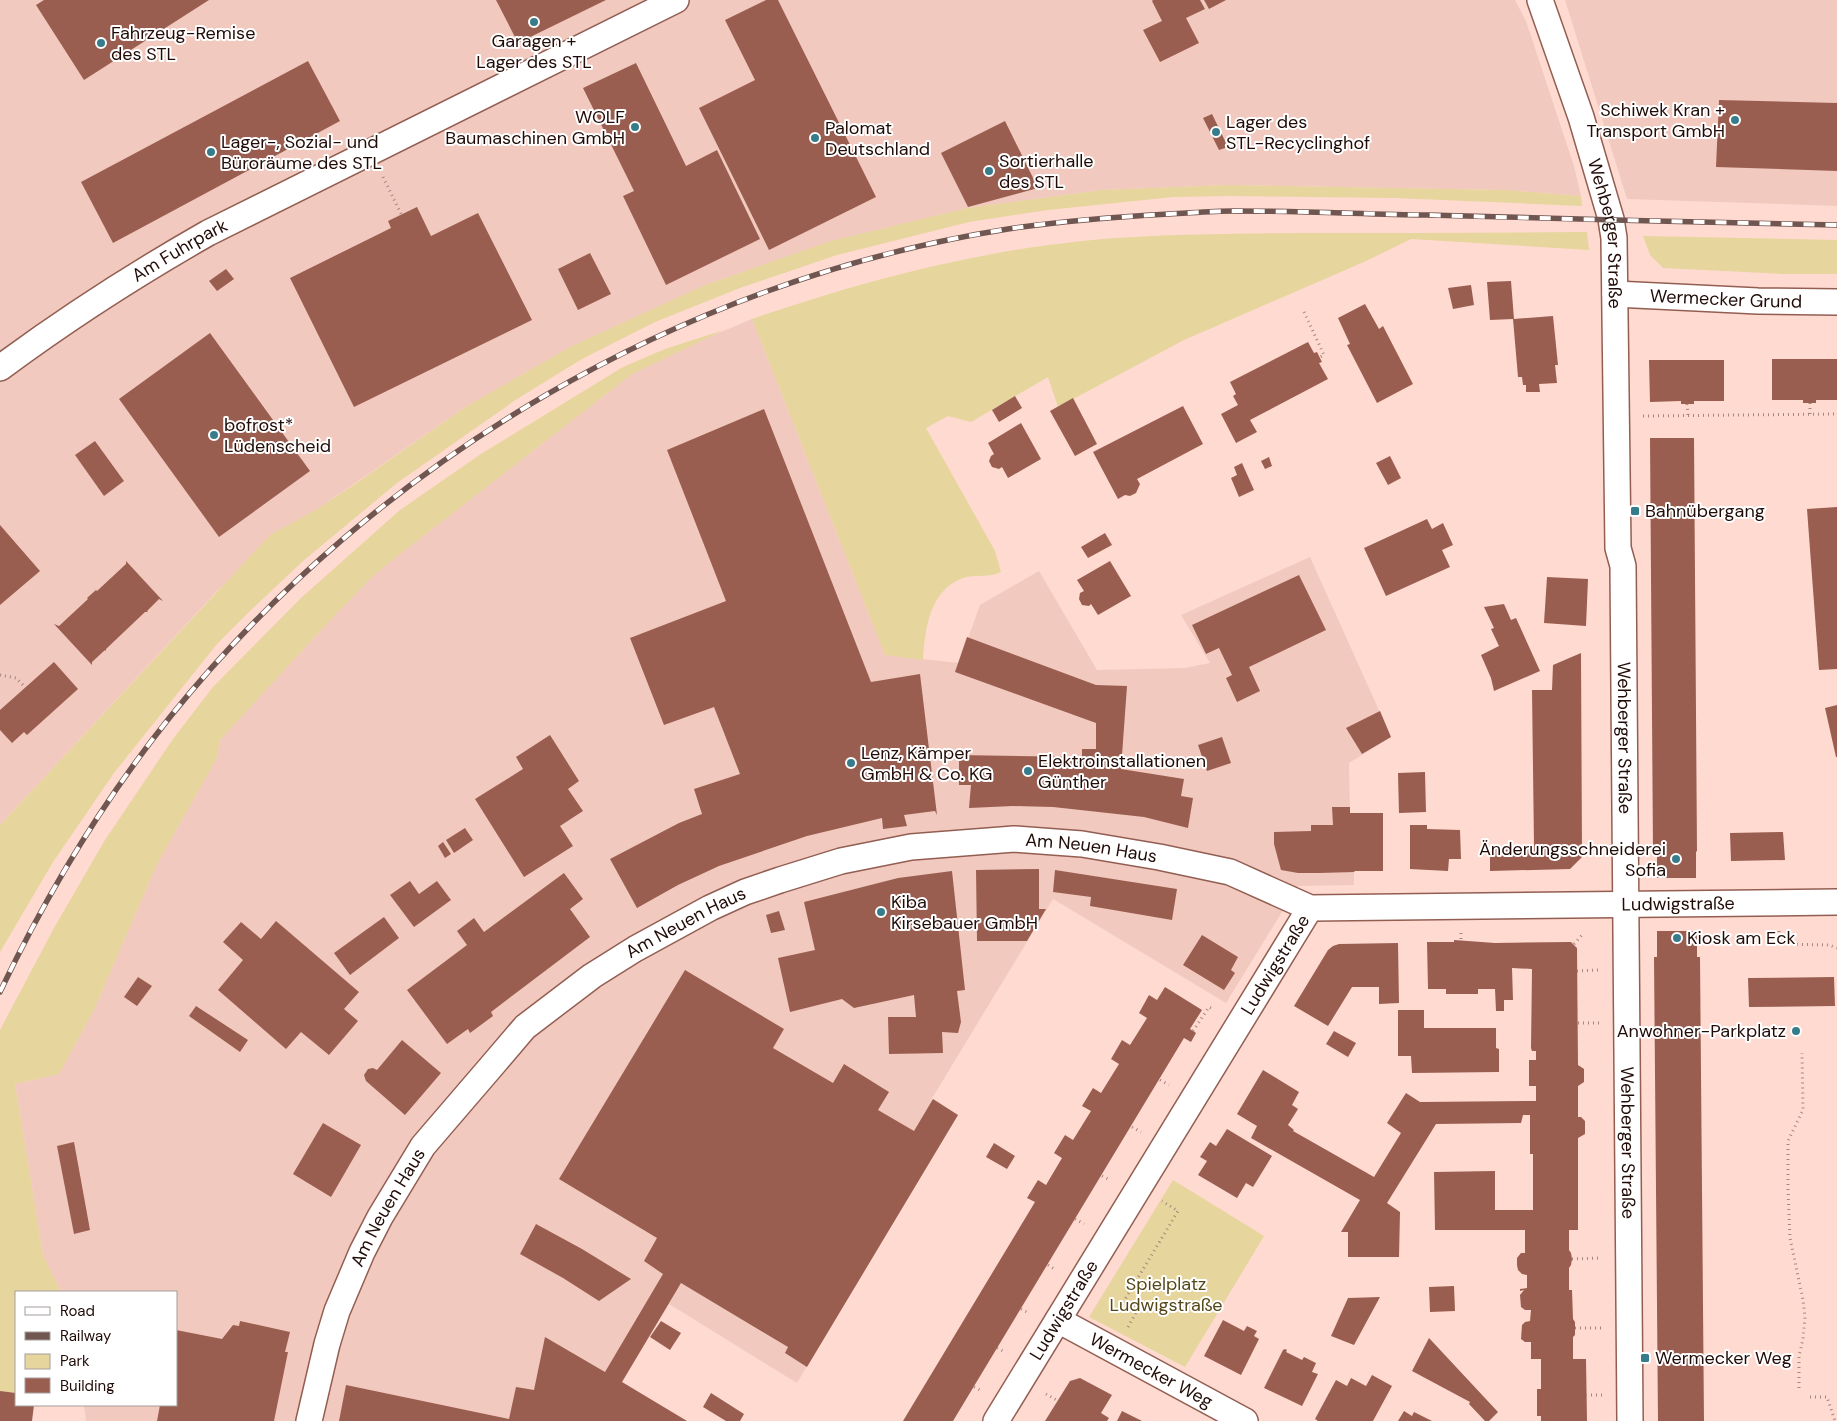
<svg xmlns="http://www.w3.org/2000/svg" width="1837" height="1421" viewBox="0 0 1837 1421" font-family="'DM Sans',sans-serif">
	<style>
		.built { fill: #f2c9bf }
		.green { fill: #e6d59c }
		.building { fill: #9a5e50 }
		.lines { fill: none; stroke-linecap: round; stroke-linejoin: round }
		.street-casing { stroke: #935e52; stroke-width: 28 }
		.path { stroke: #a4867f; stroke-width: 3; stroke-dasharray: 1 4; stroke-linecap: butt }
		.street { stroke: #fff; stroke-width: 25 }
		.rail-casing { stroke: #705650; stroke-width: 5.5 }
		.rail { stroke: #fff; stroke-width: 4; stroke-dasharray: 11; stroke-linecap: butt }
		.poi-dot { fill: #377c8a; stroke: #fff; stroke-width: 2 }
		.labels { text-anchor: middle; stroke-width: 4; stroke-linejoin: round; paint-order: stroke }
		.poi-label { font-size: 18px; fill: #200b07; stroke: #fff; text-anchor: start }
		.street-label { font-size: 18px; fill: #200b07; stroke: #fff }
		.park-label { font-size: 18px; fill: #544717; stroke: #fff }
	</style>
	<rect width="100%" height="100%" fill="#ffdad1"/>
	<g class="built">
		<polygon points="0,0 1515,0 1526,21 1574,166 1581,196 1505,190 1227,185 1102,190 967,208 831,241 705,285 572,346 467,406 319,508 218,590 0,825"/>
		<polygon points="1565,0 1837,0 1837,206 1627,199"/>
		<polygon points="752,319 885,655 959,663 980,605 1039,571 1097,670 1184,668 1210,663 1181,615 1310,557 1391,737 1349,763 1350,813 1354,830 1354,885 1298,886 1226,1003 1053,899 931,1100 958,1115 797,1383 669,1304 622,1382 687,1421 86,1421 84,1405 176,1405 176,1292 61,1292 43,1255 15,1084 59,1074 94,1010 157,864 217,758 220,740 336,614 372,576 391,561 632,374 695,343"/>
	</g>
	<g class="green">
		<polygon points="1227,185 1505,190 1581,196 1582,206 1394,198 1228,196 1173,197 1048,210 969,222 837,255 740,288 655,322 582,359 517,399 397,483 303,561 251,610 217,644 114,773 53,862 0,952 0,825 270,535 319,508 352,486 467,406 572,346 705,285 831,241 967,208 1102,190"/>
		<path d="M 1587,232 L 1589,250 L 1411,239 L 1366,261 L 1184,340 L 1058,407 L 1048,377 L 971,422 L 948,416 L 926,428 L 995,551 L 1001,572 C 989,578 975,574 963,578 C 929,590 925,630 923,660 L 885,655 L 752,319 C 859,282 969,253 1082,241 C 1154,234 1226,234 1298,233 C 1394,233 1490,233 1587,232 Z"/>
		<polygon points="1643,236 1837,240 1837,274 1783,274 1663,268 1650,255"/>
		<polygon points="724,330 632,374 391,561 372,577 336,614 220,740 217,758 157,864 94,1010 59,1074 15,1084 43,1255 61,1292 16,1292 16,1393 0,1391 0,1030 54,928 105,840 173,739 213,687 301,598 400,510 481,454 623,367 665,349"/>
		<polygon points="1173,1180 1264,1236 1185,1367 1089,1317"/>
	</g>
	<g class="building">
		<polygon points="44,0 209,0 84,80 36,5"/>
		<polygon points="496,0 606,0 518,43"/>
		<polygon points="766,0 778,0 876,197 769,250 699,108 755,80 725,20"/>
		<polygon points="1153,0 1200,0 1205,9 1186,18 1199,43 1160,62 1143,30 1162,21 1152,1"/>
		<polygon points="1204,0 1226,0 1209,9"/>
		<polygon points="308,61 340,121 113,243 81,182"/>
		<polygon points="636,63 686,166 717,150 760,239 666,285 623,196 634,191 583,88"/>
		<polygon points="1719,100 1837,103 1837,171 1716,167"/>
		<polygon points="1212,114 1228,147 1219,150 1203,118"/>
		<polygon points="1005,121 1038,188 968,207 941,153"/>
		<polygon points="417,207 431,236 478,213 532,320 354,407 290,278 391,228 388,221"/>
		<polygon points="590,253 611,294 578,310 558,269"/>
		<polygon points="226,269 234,279 217,291 209,281"/>
		<polygon points="1511,281 1514,319 1553,316 1558,365 1555,365 1557,383 1539,384 1540,392 1526,392 1526,385 1523,385 1522,377 1518,377 1513,319 1490,320 1487,282"/>
		<polygon points="1471,285 1474,305 1453,309 1448,288"/>
		<polygon points="1365,304 1379,329 1383,326 1413,384 1377,403 1347,345 1350,344 1338,318"/>
		<polygon points="210,333 310,471 219,537 119,399"/>
		<polygon points="1308,342 1314,353 1317,352 1322,362 1319,363 1328,379 1250,420 1257,432 1236,443 1221,414 1238,405 1233,396 1236,394 1230,382"/>
		<polygon points="1772,359 1837,359 1837,400 1816,400 1816,403 1803,403 1803,400 1772,400"/>
		<polygon points="1649,360 1724,360 1724,401 1694,401 1694,404 1681,404 1681,401 1650,402"/>
		<polygon points="1015,396 1022,408 999,422 992,410"/>
		<polygon points="1073,398 1097,444 1075,456 1050,411"/>
		<polygon points="1183,406 1203,444 1137,479 1140,484 1136,493 1130,496 1125,495 1118,499 1093,452"/>
		<polygon points="764,409 871,682 920,674 937,815 935,811 904,815 907,826 883,829 882,818 807,836 719,866 678,885 637,908 610,859 679,823 702,814 694,789 740,774 714,707 664,725 630,638 726,601 667,450"/>
		<polygon points="1021,423 1041,459 1008,478 1002,467 999,469 992,467 989,461 991,456 994,454 988,443"/>
		<polygon points="1650,438 1694,438 1697,851 1696,852 1696,878 1657,878 1657,852 1653,852"/>
		<polygon points="95,441 124,481 104,496 75,455"/>
		<polygon points="1390,456 1401,478 1388,485 1376,463"/>
		<polygon points="1269,457 1272,466 1265,469 1261,461"/>
		<polygon points="1242,463 1254,490 1239,497 1231,478 1237,475 1234,467"/>
		<polygon points="1837,507 1837,669 1819,670 1807,509"/>
		<polygon points="1427,519 1432,529 1443,523 1453,545 1442,550 1450,567 1386,596 1364,548"/>
		<polygon points="0,525 40,571 0,605"/>
		<polygon points="1105,533 1112,545 1088,558 1081,547"/>
		<polygon points="126,561 163,601 159,599 147,611 148,612 145,612 106,649 106,651 105,650 92,662 92,665 54,624 59,626 88,599 87,598 96,590 97,591 126,564"/>
		<polygon points="1110,561 1131,596 1098,615 1091,604 1089,606 1082,605 1079,599 1080,593 1084,591 1077,580"/>
		<polygon points="1299,575 1326,630 1249,667 1260,691 1237,702 1226,678 1232,675 1219,648 1206,654 1192,625"/>
		<polygon points="1547,577 1588,579 1586,626 1544,623"/>
		<polygon points="1504,604 1511,620 1516,618 1540,671 1494,691 1491,678 1481,655 1499,646 1491,629 1494,628 1484,607"/>
		<polygon points="967,637 1096,685 1127,686 1121,769 1184,779 1181,796 1193,798 1188,828 1144,817 1053,807 1013,806 969,808 971,785 959,785 959,755 1082,757 1082,749 1096,749 1096,723 955,672"/>
		<polygon points="1581,653 1582,857 1570,869 1490,871 1490,847 1534,846 1532,690 1552,690 1553,665"/>
		<polygon points="54,662 78,689 27,735 24,732 12,743 0,730 0,710"/>
		<polygon points="1837,705 1837,757 1836,757 1825,708"/>
		<polygon points="1380,711 1391,737 1362,754 1346,728"/>
		<polygon points="550,735 579,781 568,789 583,811 560,826 573,846 524,877 475,799 523,769 516,757"/>
		<polygon points="1222,737 1231,763 1207,771 1198,745"/>
		<polygon points="1425,772 1426,812 1399,813 1398,773"/>
		<polygon points="1332,807 1350,807 1350,813 1383,813 1383,871 1354,871 1355,872 1319,873 1298,873 1281,870 1274,844 1274,832 1311,831 1311,825 1333,825"/>
		<polygon points="1410,825 1427,825 1427,829 1460,830 1461,859 1449,859 1448,871 1410,869"/>
		<polygon points="465,828 473,840 454,853 446,840"/>
		<polygon points="1783,832 1785,860 1731,861 1730,833"/>
		<polygon points="443,842 451,854 445,858 438,846"/>
		<polygon points="1039,869 1039,909 1046,909 1027,941 977,941 976,870"/>
		<polygon points="1055,870 1177,889 1172,920 1090,906 1091,897 1053,892"/>
		<polygon points="952,871 965,990 957,991 961,1022 958,1033 942,1032 943,1053 889,1054 888,1017 916,1017 914,995 854,1008 842,999 790,1012 778,958 815,950 804,902 898,878"/>
		<polygon points="564,873 583,899 570,909 590,937 491,1012 493,1016 470,1033 468,1029 447,1044 407,990 467,945 457,931 474,918 484,932"/>
		<polygon points="410,881 419,894 437,881 451,900 414,927 390,895"/>
		<polygon points="779,911 785,930 771,933 766,915"/>
		<polygon points="384,917 399,938 350,975 334,953"/>
		<polygon points="276,921 359,992 344,1009 358,1021 329,1055 301,1032 286,1049 218,990 243,960 223,942 241,922 261,939"/>
		<polygon points="1657,931 1697,931 1697,957 1700,957 1704,1421 1658,1421 1654,957 1657,957"/>
		<polygon points="1202,935 1238,957 1231,970 1235,973 1224,990 1183,965"/>
		<polygon points="1454,940 1495,943 1571,942 1577,948 1578,1065 1584,1069 1584,1082 1578,1086 1578,1117 1581,1117 1585,1121 1585,1134 1578,1138 1578,1230 1569,1230 1569,1250 1571,1253 1572,1259 1571,1265 1569,1268 1569,1290 1572,1290 1573,1319 1575,1322 1575,1335 1573,1337 1573,1359 1586,1359 1587,1421 1541,1421 1541,1416 1537,1416 1537,1389 1541,1389 1541,1359 1531,1359 1531,1342 1525,1342 1521,1339 1522,1325 1525,1322 1530,1321 1531,1310 1525,1310 1521,1307 1520,1295 1524,1290 1520,1291 1520,1289 1527,1288 1527,1275 1522,1274 1518,1270 1517,1265 1517,1258 1521,1253 1525,1253 1525,1230 1435,1230 1434,1172 1495,1171 1495,1210 1533,1210 1533,1154 1530,1154 1530,1115 1523,1115 1521,1123 1436,1124 1387,1203 1400,1212 1399,1257 1348,1257 1348,1232 1341,1232 1360,1200 1251,1138 1257,1126 1237,1114 1263,1070 1299,1092 1292,1105 1298,1109 1288,1125 1294,1130 1293,1131 1374,1177 1401,1133 1387,1123 1406,1093 1420,1102 1536,1101 1536,1086 1529,1086 1529,1060 1536,1060 1536,1051 1532,1051 1531,1048 1532,969 1512,968 1513,1000 1504,1000 1504,1011 1496,1011 1495,989 1478,989 1478,994 1446,994 1446,989 1428,989 1427,942 1454,942"/>
		<polygon points="1398,943 1399,1003 1379,1004 1379,987 1352,987 1328,1026 1294,1006 1328,950 1333,946 1339,944"/>
		<polygon points="685,970 784,1029 773,1048 833,1083 844,1064 889,1092 878,1110 914,1131 933,1099 958,1115 807,1367 785,1353 788,1347 681,1283 622,1382 687,1421 339,1421 346,1385 509,1419 516,1387 534,1390 545,1337 605,1372 663,1274 644,1261 657,1238 559,1179"/>
		<polygon points="138,977 152,986 137,1006 124,997"/>
		<polygon points="1834,977 1835,1006 1749,1007 1748,978"/>
		<polygon points="1165,987 1202,1010 1190,1029 1196,1033 1191,1042 1184,1038 953,1421 903,1421 1035,1202 1027,1198 1038,1180 1046,1185 1062,1158 1054,1153 1065,1135 1073,1140 1091,1111 1082,1106 1093,1088 1101,1093 1119,1064 1111,1059 1122,1040 1130,1045 1137,1034 1147,1018 1139,1013 1149,995 1157,1000"/>
		<polygon points="196,1006 248,1040 240,1052 189,1016"/>
		<polygon points="1398,1010 1424,1010 1424,1028 1496,1028 1496,1048 1499,1049 1499,1072 1412,1073 1411,1056 1398,1056"/>
		<polygon points="1334,1031 1356,1043 1348,1057 1326,1044"/>
		<polygon points="402,1040 441,1073 405,1115 366,1081 364,1075 368,1069 373,1068 377,1070"/>
		<polygon points="323,1123 361,1145 331,1197 293,1174"/>
		<polygon points="1227,1129 1272,1156 1253,1187 1246,1183 1237,1198 1198,1175 1207,1161 1200,1157 1210,1142 1216,1146"/>
		<polygon points="74,1142 90,1230 74,1234 57,1146"/>
		<polygon points="994,1143 1015,1156 1007,1169 986,1157"/>
		<polygon points="536,1224 582,1249 631,1279 599,1301 563,1278 520,1254"/>
		<polygon points="1454,1286 1455,1311 1430,1312 1429,1287"/>
		<polygon points="1380,1297 1354,1345 1331,1336 1348,1298"/>
		<polygon points="1223,1320 1244,1331 1247,1326 1257,1331 1254,1336 1259,1339 1241,1375 1204,1356"/>
		<polygon points="240,1321 290,1332 285,1352 288,1352 274,1421 157,1421 160,1405 176,1405 176,1330 222,1339 233,1325 239,1326"/>
		<polygon points="661,1321 681,1333 670,1350 650,1337"/>
		<polygon points="1429,1338 1498,1412 1489,1421 1485,1421 1469,1404 1470,1402 1412,1371"/>
		<polygon points="1285,1349 1287,1350 1286,1352 1302,1360 1304,1357 1316,1363 1312,1372 1318,1374 1302,1406 1264,1388 1283,1350"/>
		<polygon points="1372,1375 1392,1386 1373,1421 1318,1421 1315,1419 1336,1380 1347,1386 1351,1378 1366,1386"/>
		<polygon points="1080,1378 1112,1395 1101,1413 1109,1418 1107,1421 1045,1421 1070,1381"/>
		<polygon points="0,1391 16,1393 16,1405 34,1405 32,1421 0,1421"/>
		<polygon points="711,1393 744,1414 740,1421 726,1421 703,1407"/>
		<polygon points="1122,1411 1142,1421 1117,1421"/>
		<polygon points="1404,1411 1412,1416 1414,1412 1432,1421 1398,1421"/>
	</g>
	<g class="lines">
		<defs>
			<g id="street">
				<path id="s1" d="M 1540,0 L 1581,117 L 1611,219 L 1614,238 L 1618,548 L 1623,566 L 1630,1421"/>
				<path id="s2" d="M 1615,294 L 1758,301 L 1837,302"/>
				<path id="s3" d="M 0,368 C 66,319 136,274 208,233 L 676,0"/>
				<path id="s4" d="M 1058,1320 L 1245,1421"/>
				<path id="s5" d="M 309,1421 L 327,1344 L 337,1311 L 362,1252 L 380,1217 L 423,1146 L 496,1061 L 525,1027 L 592,976 L 635,949 L 710,908 L 745,892 L 780,880 L 841,861 L 911,847 L 1014,839 L 1082,844 L 1159,857 L 1230,872 L 1310,908 L 1837,902"/>
				<path id="s6" d="M 996,1421 L 1310,908"/>
			</g>
		</defs>
		<use href="#street" class="street-casing"/>
		<g class="path">
			<polyline points="383,177 401,214"/>
			<polyline points="1304,312 1324,355 1320,357"/>
			<polyline points="1810,403 1810,415"/>
			<polyline points="1687,404 1688,415"/>
			<polyline points="1643,416 1837,414"/>
			<polyline points="0,675 16,678 25,687"/>
			<polyline points="1779,931 1780,944 1829,945 1837,948"/>
			<polyline points="1461,933 1461,940"/>
			<polyline points="1574,944 1584,933"/>
			<polyline points="1577,971 1599,970"/>
			<polyline points="1578,1023 1599,1023"/>
			<polyline points="1193,1031 1209,1007 1214,1010"/>
			<polyline points="1160,1080 1169,1085"/>
			<polyline points="1132,1127 1141,1132"/>
			<polyline points="1102,1176 1110,1180"/>
			<polyline points="1075,1219 1084,1224"/>
			<polyline points="1572,1259 1601,1258"/>
			<polyline points="1048,1265 1056,1270"/>
			<polyline points="1021,1309 1029,1313"/>
			<polyline points="1128,1327 1138,1309 1124,1301 1178,1211 1162,1201"/>
			<polyline points="1575,1328 1602,1328"/>
			<polyline points="997,1348 1005,1352"/>
			<polyline points="974,1387 982,1391"/>
			<polyline points="1799,1388 1799,1356 1803,1339 1805,1317 1803,1300 1790,1238 1788,1191 1788,1141 1803,1110 1802,1053"/>
			<polyline points="1046,1394 1058,1401"/>
			<polyline points="1586,1395 1602,1395"/>
			<polyline points="1810,1397 1827,1397 1835,1421"/>
		</g>
		<use href="#street" class="street"/>
		<defs>
			<path id="rail" d="M 0,992 C 46,895 103,801 170,717 C 376,461 682,280 1008,229 C 1061,221 1115,217 1169,214 C 1190,213 1212,211 1233,211 C 1298,211 1363,214 1427,215 C 1564,219 1700,222 1837,225"/>
		</defs>
		<use href="#rail" class="rail-casing"/>
		<use href="#rail" class="rail"/>
	</g>
	<g class="poi-dot">
		<circle cx="534" cy="22" r="5"/>
		<circle cx="101" cy="43" r="5"/>
		<circle cx="1735" cy="120" r="5"/>
		<circle cx="635" cy="127" r="5"/>
		<circle cx="1216" cy="132" r="5"/>
		<circle cx="815" cy="138" r="5"/>
		<circle cx="211" cy="152" r="5"/>
		<circle cx="989" cy="171" r="5"/>
		<circle cx="214" cy="435" r="5"/>
		<rect x="1630" y="506" width="10" height="10" rx="2.5"/>
		<circle cx="851" cy="763" r="5"/>
		<circle cx="1028" cy="771" r="5"/>
		<circle cx="1676" cy="859" r="5"/>
		<circle cx="881" cy="912" r="5"/>
		<circle cx="1677" cy="938" r="5"/>
		<circle cx="1796" cy="1031" r="5"/>
		<rect x="1640" y="1353" width="10" height="10" rx="2.5"/>
	</g>
	<g class="labels">
		<g class="poi-label">
			<text x="111" y="39">Fahrzeug-Remise<tspan x="111" dy="21">des STL</tspan></text>
			<text x="534" y="47" text-anchor="middle">Garagen +<tspan x="534" dy="21">Lager des STL</tspan></text>
			<text x="1725" y="116" text-anchor="end">Schiwek Kran +<tspan x="1725" dy="21">Transport GmbH</tspan></text>
			<text x="625" y="123" text-anchor="end">WOLF<tspan x="625" dy="21">Baumaschinen GmbH</tspan></text>
			<text x="1226" y="128">Lager des<tspan x="1226" dy="21">STL-Recyclinghof</tspan></text>
			<text x="825" y="134">Palomat<tspan x="825" dy="21">Deutschland</tspan></text>
			<text x="221" y="148">Lager-, Sozial- und<tspan x="221" dy="21">Büroräume des STL</tspan></text>
			<text x="999" y="167">Sortierhalle<tspan x="999" dy="21">des STL</tspan></text>
			<text x="224" y="431">bofrost*<tspan x="224" dy="21">Lüdenscheid</tspan></text>
			<text x="1645" y="517">Bahnübergang</text>
			<text x="861" y="759">Lenz, Kämper<tspan x="861" dy="21">GmbH &amp; Co. KG</tspan></text>
			<text x="1038" y="767">Elektroinstallationen<tspan x="1038" dy="21">Günther</tspan></text>
			<text x="1666" y="855" text-anchor="end">Änderungsschneiderei<tspan x="1666" dy="21">Sofia</tspan></text>
			<text x="891" y="908">Kiba<tspan x="891" dy="21">Kirsebauer GmbH</tspan></text>
			<text x="1687" y="944">Kiosk am Eck</text>
			<text x="1786" y="1037" text-anchor="end">Anwohner-Parkplatz</text>
			<text x="1655" y="1364">Wermecker Weg</text>
		</g>
		<g class="street-label">
			<text dy="6" stroke="none"><textPath href="#s1" startOffset="244">Wehberger Straße</textPath></text>
			<text dy="6" stroke="none"><textPath href="#s3" startOffset="215">Am Fuhrpark</textPath></text>
			<text dy="6" stroke="none"><textPath href="#s2" startOffset="111">Wermecker Grund</textPath></text>
			<text dy="6" stroke="none"><textPath href="#s1" startOffset="750">Wehberger Straße</textPath></text>
			<text dy="6" stroke="none"><textPath href="#s5" startOffset="1069">Am Neuen Haus</textPath></text>
			<text dy="6" stroke="none"><textPath href="#s5" startOffset="1666">Ludwigstraße</textPath></text>
			<text dy="6" stroke="none"><textPath href="#s5" startOffset="649">Am Neuen Haus</textPath></text>
			<text dy="6" stroke="none"><textPath href="#s6" startOffset="535">Ludwigstraße</textPath></text>
			<text dy="6" stroke="none"><textPath href="#s1" startOffset="1155">Wehberger Straße</textPath></text>
			<text dy="6" stroke="none"><textPath href="#s5" startOffset="229">Am Neuen Haus</textPath></text>
			<text dy="6" stroke="none"><textPath href="#s6" startOffset="130">Ludwigstraße</textPath></text>
			<text dy="6" stroke="none"><textPath href="#s4" startOffset="106">Wermecker Weg</textPath></text>
		</g>
		<g class="park-label">
			<text x="1166" y="1290">Spielplatz<tspan x="1166" dy="21">Ludwigstraße</tspan></text>
		</g>
	</g>
	<rect x="15" y="1291" width="162" height="115" fill="#ffffff" stroke="#a69d9c"/>
	<rect x="25" y="1307" width="25" height="8" fill="#ffffff" stroke="#a69d9c"/>
	<text x="60" y="1316" font-size="15" fill="#200b07">Road</text>
	<rect x="25" y="1332" width="25" height="8" fill="#705650" stroke="#a69d9c"/>
	<text x="60" y="1341" font-size="15" fill="#200b07">Railway</text>
	<rect x="25" y="1354" width="25" height="15" fill="#e6d59c" stroke="#a69d9c"/>
	<text x="60" y="1366" font-size="15" fill="#200b07">Park</text>
	<rect x="25" y="1378" width="25" height="15" fill="#9a5e50" stroke="#a69d9c"/>
	<text x="60" y="1391" font-size="15" fill="#200b07">Building</text>
</svg>
